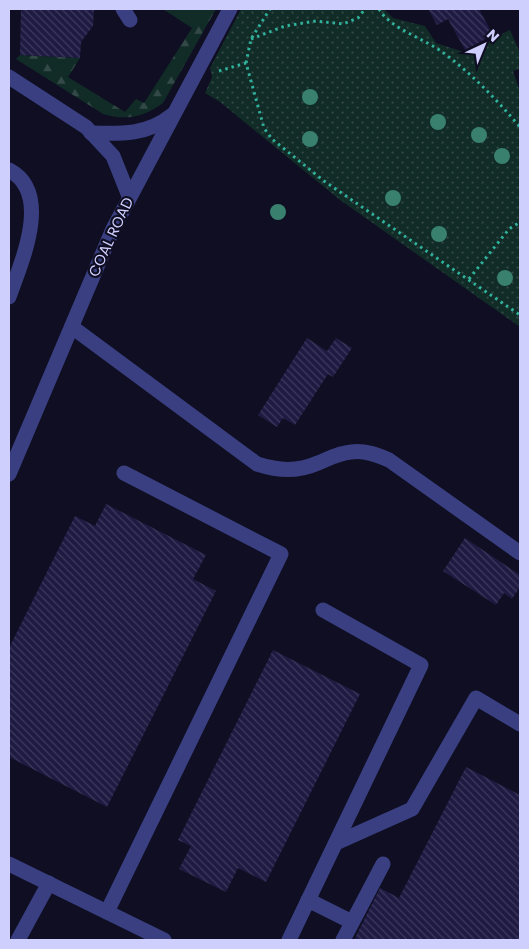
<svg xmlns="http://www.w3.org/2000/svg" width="529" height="949" viewBox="0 0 529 949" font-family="Poppins,sans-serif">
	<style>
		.grass { fill: url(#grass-dots) }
		.forest { fill: url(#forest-firs) }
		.park { fill: #112b27 }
		.building { fill: url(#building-back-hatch) }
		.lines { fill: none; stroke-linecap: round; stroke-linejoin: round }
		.path { stroke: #30b19b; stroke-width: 3; stroke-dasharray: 2.5 4; stroke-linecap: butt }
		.minor { stroke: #393f80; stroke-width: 15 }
		.tree { fill: #39806f }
		.labels { text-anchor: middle; stroke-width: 4.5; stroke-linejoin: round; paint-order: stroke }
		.street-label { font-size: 15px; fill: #cfcffe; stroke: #0f0e22 }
	</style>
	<defs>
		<pattern id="grass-dots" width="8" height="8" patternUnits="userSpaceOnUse" patternTransform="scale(1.25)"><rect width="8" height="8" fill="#112b27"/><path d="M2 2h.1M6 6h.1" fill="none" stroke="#334947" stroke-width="1.8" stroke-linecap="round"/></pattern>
		<pattern id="forest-firs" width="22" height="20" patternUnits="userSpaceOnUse" patternTransform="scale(1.25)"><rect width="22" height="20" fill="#112b27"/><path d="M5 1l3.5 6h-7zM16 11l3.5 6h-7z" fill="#334947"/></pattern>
		<pattern id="building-back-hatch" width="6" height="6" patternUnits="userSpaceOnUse" patternTransform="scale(1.25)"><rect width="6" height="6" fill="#1e1a42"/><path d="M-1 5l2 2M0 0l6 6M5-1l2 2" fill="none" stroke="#3e3a5e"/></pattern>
	</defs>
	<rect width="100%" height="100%" fill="#0f0e22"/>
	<polygon class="grass" points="241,9 384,9 393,18 425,26 436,43 464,52 510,30 520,53 520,69 513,71 520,92 520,327 340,200 220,102 205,93 212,77 210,68"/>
	<path class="forest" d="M 163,9 L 216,9 L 163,103 C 144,117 126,121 103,114 L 16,59 L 20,55 L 80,58 L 68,77 L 125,112 L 136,99 L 144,103 L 192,28 Z"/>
	<polygon class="park" points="163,9 208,9 196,30"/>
	<g class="building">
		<polygon points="21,9 94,9 93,26 81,42 80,58 20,55"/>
		<polygon points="428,9 479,9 493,35 465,50 448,19 437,25"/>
		<polygon points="307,338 327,351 336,338 352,348 333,377 328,374 295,425 283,418 277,427 258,415"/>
		<polygon points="106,504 206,555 193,579 216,591 107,807 9,757 9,648 75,516 95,526"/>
		<polygon points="465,538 520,575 520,587 512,599 504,593 496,605 443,571"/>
		<polygon points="273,650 360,694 266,882 238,868 226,892 179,869 191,846 178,840"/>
		<polygon points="466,767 520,795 520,940 354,940 380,888 399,898"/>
	</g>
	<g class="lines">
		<g class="path">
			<path d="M 379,9 C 390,29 426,39 445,54 C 473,75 497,100 520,127"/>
			<polyline points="251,39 285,26 316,21 343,24 358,18 365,9"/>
			<polyline points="246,63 251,39 270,9"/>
			<polyline points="219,71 246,63 264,128 272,139 324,181 520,315"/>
			<polyline points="469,279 509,229 520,222"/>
		</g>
		<g class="minor">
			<polyline points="123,9 130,20"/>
			<polyline points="9,77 86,127 113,156 129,196"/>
			<path d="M 91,133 C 121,134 148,135 172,115"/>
			<path d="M 9,170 C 53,193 21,263 9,297"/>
			<path d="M 72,327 L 257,464 C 279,471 297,472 318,463 C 330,458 339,453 351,452 C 365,450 377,455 389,460 L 520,553"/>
			<polyline points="9,474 113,229 230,9"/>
			<polyline points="336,843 412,809 476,698 520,724"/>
			<polyline points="9,864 164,940"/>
			<polyline points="308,900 352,922"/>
			<polyline points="107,912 281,554 124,473"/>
			<polyline points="18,940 49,883"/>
			<polyline points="289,940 421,665 323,610"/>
			<polyline points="343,940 383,864"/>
		</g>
	</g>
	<g class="tree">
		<circle cx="310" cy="97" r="8"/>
		<circle cx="438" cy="122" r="8"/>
		<circle cx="479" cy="135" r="8"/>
		<circle cx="310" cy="139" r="8"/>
		<circle cx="502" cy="156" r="8"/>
		<circle cx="393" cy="198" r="8"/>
		<circle cx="278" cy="212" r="8"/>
		<circle cx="439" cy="234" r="8"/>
		<circle cx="505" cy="278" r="8"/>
	</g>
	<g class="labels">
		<g class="street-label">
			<text transform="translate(111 237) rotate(-65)" y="5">COAL ROAD</text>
		</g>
	</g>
	<rect width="529" height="949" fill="none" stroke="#cfcffe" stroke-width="20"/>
	<g transform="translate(484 45) rotate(44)" stroke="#0f0e22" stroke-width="4" paint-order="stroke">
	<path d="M0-4L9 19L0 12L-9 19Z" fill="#cfcffe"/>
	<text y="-8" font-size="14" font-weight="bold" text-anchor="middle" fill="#cfcffe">N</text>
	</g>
</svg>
